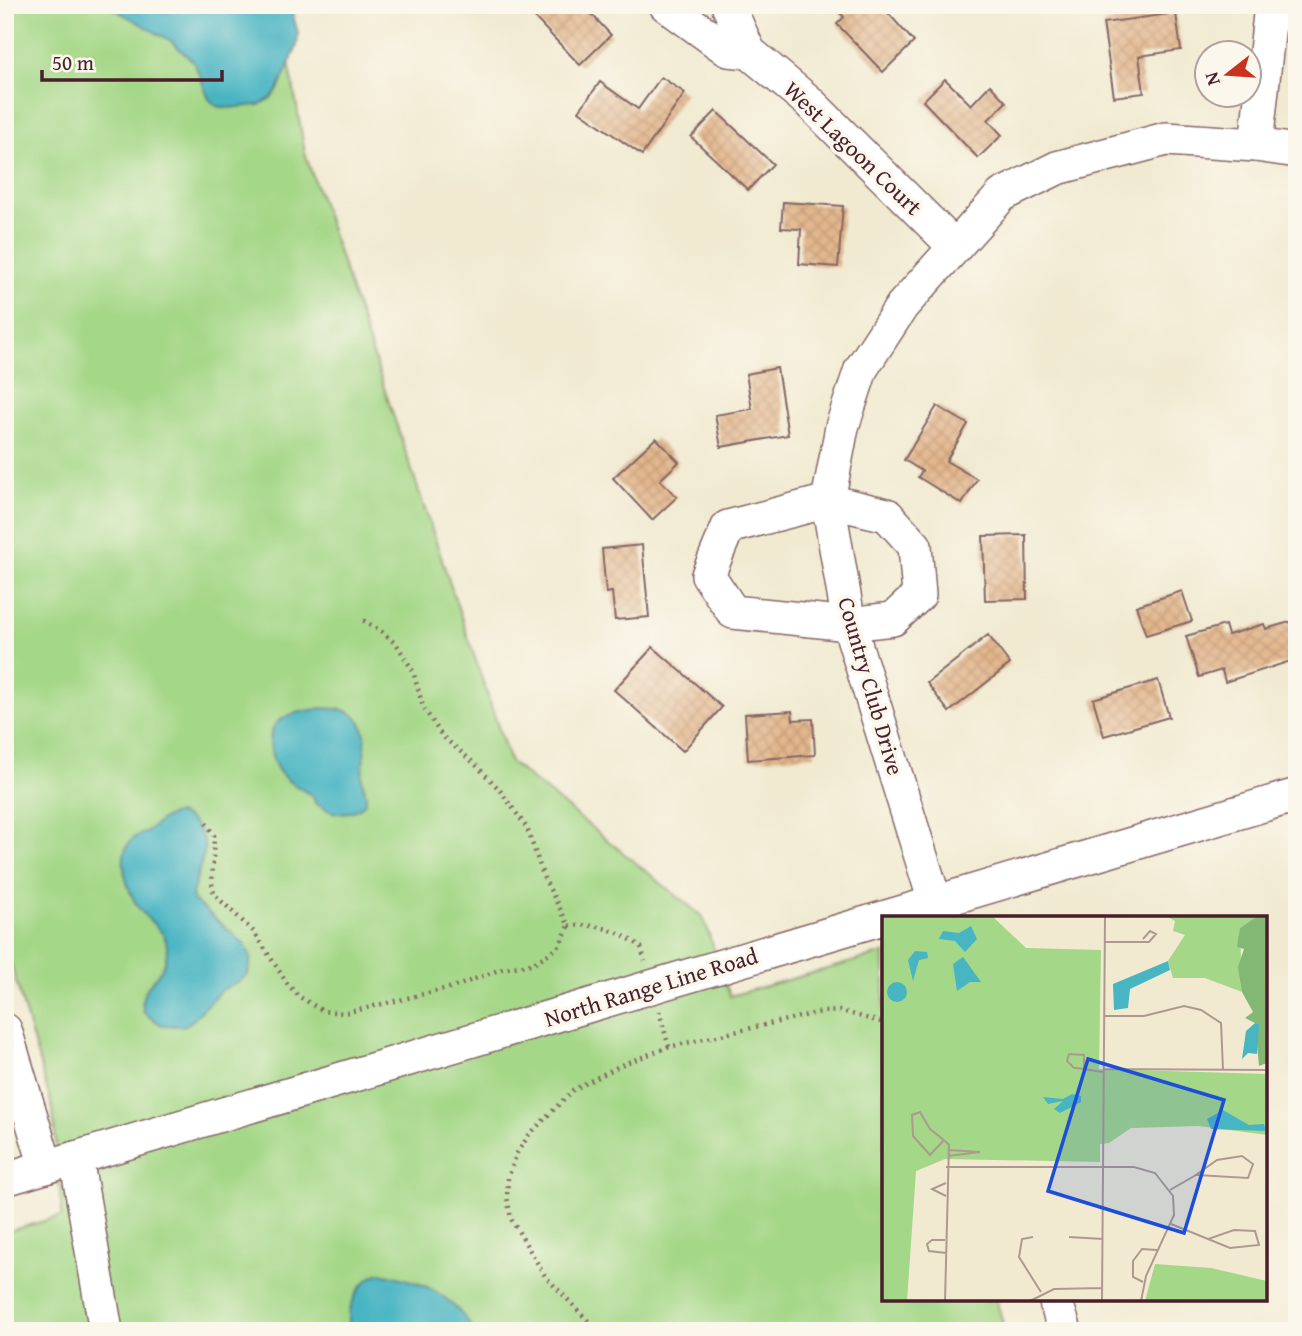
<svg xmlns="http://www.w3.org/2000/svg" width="1302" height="1336" viewBox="0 0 1302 1336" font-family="'Gentium Book Plus',serif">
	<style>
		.green { fill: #a4d787; stroke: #777b59; stroke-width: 2 }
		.water { fill: #48b5c3; stroke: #496a77; stroke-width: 2 }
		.building { fill: url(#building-cross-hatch) }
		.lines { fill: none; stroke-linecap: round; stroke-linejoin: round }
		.minor-casing { stroke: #846665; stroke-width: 36 }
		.path { stroke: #846665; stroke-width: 4.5; stroke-dasharray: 2 5; stroke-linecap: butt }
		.minor { stroke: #fff; stroke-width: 33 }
		.labels { text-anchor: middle; stroke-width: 7; stroke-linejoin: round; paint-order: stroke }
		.street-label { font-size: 23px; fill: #4a1f2b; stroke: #fbf7ec }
		.inset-road { fill: none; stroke: #ae998f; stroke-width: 2 }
		.view { fill: #1d4ed8; fill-opacity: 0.15; stroke: #1d4ed8; stroke-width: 3.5 }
		.inset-edge { fill: none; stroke: #4a1f2b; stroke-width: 3.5 }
	</style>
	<defs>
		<pattern id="building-cross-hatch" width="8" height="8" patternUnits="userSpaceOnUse" patternTransform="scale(1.75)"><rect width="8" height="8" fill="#e3b78d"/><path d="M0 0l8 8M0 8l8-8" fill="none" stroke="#c49d7a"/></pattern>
	</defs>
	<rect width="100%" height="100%" fill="#fbf7ec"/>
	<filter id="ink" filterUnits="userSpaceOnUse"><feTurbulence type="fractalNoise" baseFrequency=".0143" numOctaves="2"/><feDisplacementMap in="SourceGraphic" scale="14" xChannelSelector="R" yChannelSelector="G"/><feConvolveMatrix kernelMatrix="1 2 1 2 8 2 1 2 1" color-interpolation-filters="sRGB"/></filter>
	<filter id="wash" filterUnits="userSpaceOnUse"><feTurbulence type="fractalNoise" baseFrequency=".00686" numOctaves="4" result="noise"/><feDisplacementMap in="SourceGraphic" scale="28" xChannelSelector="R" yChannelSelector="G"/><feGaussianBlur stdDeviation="1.57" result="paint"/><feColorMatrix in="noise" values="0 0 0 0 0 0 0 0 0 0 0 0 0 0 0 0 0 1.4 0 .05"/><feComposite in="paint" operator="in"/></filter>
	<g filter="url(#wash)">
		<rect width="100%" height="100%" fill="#f1ead1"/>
		<polygon class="green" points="5,5 279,5 305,153 510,762 703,917 730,996 884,953 884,1299 996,1299 1005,1331 5,1331 5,1232 62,1216 53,1110 5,943"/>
		<g class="water">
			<polygon points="107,5 290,5 298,33 297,46 278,90 271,98 259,105 227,108 217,106 209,99 194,62 171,41"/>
			<path d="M 322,708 C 333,709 345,708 354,715 C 373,728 362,759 362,778 C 362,785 367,792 366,799 C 365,805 360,808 355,810 C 339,817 328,811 315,803 L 313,796 C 301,789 291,784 282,775 C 270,762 264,731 280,720 C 291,712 309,711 322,708 Z"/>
			<path d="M 178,814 C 194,819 204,834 205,850 L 192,894 L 193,900 L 244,943 L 251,958 L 248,974 L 240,981 L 221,990 L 193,1020 L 184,1026 L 162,1025 L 144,1013 C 135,984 167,978 167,950 C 168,931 152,925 141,911 C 128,894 113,853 135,837 C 139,834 142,834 145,832 C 157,826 163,814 178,814 Z"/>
			<path d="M 380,1273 C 426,1282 447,1292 475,1331 L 350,1331 C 345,1309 358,1281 380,1273 Z"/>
		</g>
		<g id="blocks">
			<g class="building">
				<polygon points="542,5 583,5 611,35 580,65 532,15"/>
				<polygon points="832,5 881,5 914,42 883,72 837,24 844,17"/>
				<polygon points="1176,13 1181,50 1139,56 1144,93 1114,97 1103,23"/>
				<polygon points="661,77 685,93 642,155 579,111 600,82 638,109"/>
				<polygon points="945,79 971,105 990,85 1006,102 988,120 1002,135 978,158 923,101"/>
				<polygon points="716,111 773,164 748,190 691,137"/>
				<polygon points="783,202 843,206 838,267 799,264 801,229 781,228"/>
				<polygon points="777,368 788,435 721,447 715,415 752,409 746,374"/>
				<polygon points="937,406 968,424 946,461 977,479 962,504 918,477 922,471 904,460"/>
				<polygon points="656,438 679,462 660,480 677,497 652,520 613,478"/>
				<polygon points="1026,535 1027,599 985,600 983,536"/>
				<polygon points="642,545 649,617 615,620 612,592 606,593 602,549"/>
				<polygon points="1182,591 1192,621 1146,635 1136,606"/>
				<polygon points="1293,621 1297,632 1297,659 1225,682 1222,670 1199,677 1186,636 1225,625 1228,635 1264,624 1266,629"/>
				<polygon points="988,635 1010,664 949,712 927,683"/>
				<polygon points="653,647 722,707 683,751 614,690"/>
				<polygon points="1158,680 1169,717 1104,736 1093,699"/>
				<polygon points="792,711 793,720 813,719 815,755 748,760 745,714"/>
			</g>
		</g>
	</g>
	<g filter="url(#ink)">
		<use href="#blocks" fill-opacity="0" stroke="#846665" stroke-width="2"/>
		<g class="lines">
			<defs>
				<g id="minor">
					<polyline points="666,5 728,50 749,52 728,5"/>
					<polyline points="749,52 808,101 955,247"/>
					<polyline points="1256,145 1271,5"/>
					<polygon points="828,501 887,515 915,546 919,595 893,619 849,624 733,612 708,575 728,527"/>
					<polyline points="940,918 849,624 828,501 842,427 861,369 902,306 1002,195 1057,168 1166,139 1256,145 1297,151"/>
					<polyline points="5,1030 46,1167"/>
					<polyline points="76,1158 106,1331"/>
					<polyline points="5,1179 1297,795"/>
					<polyline points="1055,1299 1065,1331"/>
				</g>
			</defs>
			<use href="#minor" class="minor-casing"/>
			<g class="path">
				<polyline points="206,823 214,835 212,883 214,894 254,932 287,983 298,996 323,1011 345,1013 457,986 501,969 532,964 558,948 569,926 544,878 527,828 499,789 474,763 442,736 423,707 413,671 397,645 381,631 361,619"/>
				<path d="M 569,926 C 597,923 619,930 641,947 L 645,961"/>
				<polyline points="659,1011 669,1047"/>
				<polyline points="598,1331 545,1276 511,1219 507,1197 508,1178 517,1153 529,1135 573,1090 623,1064 669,1047 821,1012 841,1011 884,1023"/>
			</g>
			<use href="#minor" class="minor"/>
		</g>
	</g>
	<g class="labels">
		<g class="street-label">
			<text transform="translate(853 148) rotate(44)" y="8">West Lagoon Court</text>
			<text transform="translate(871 686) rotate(74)" y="8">Country Club Drive</text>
			<text transform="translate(651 987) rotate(-17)" y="8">North Range Line Road</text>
		</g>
	</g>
	<g transform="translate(882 916)">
		<rect width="385" height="385" fill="#f1ead1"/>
		<path d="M 0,0 L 110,0 L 144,32 L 219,34 L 217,153 L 385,158 L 385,219 L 317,210 L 249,212 L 227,227 L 218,228 L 218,246 L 63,243 L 34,255 L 25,385 L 0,385 ZM 284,0 L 375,0 L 358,12 L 360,76 L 323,62 L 291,62 L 286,45 L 303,19 L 291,15 L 293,5 ZM 273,348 L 329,352 L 385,365 L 385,385 L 263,385 Z" fill="#a4d787"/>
		<path d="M 375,0 L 385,0 L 385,147 L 377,150 L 373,107 L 363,102 L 371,96 L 360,76 L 356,51 L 362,33 L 355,31 L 358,12 Z" fill="#83b874"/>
		<path d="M 89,10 L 95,23 L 83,36 L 73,25 L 57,23 L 61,15 L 77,17 ZM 33,35 L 45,36 L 46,42 L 37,44 L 31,65 L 26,44 ZM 81,41 L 99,66 L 88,66 L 75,75 L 71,48 ZM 286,45 L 288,54 L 248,73 L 246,92 L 232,94 L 231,68 ZM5 76a10 10 0 1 1 20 0a10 10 0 1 1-20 0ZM 373,107 L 377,108 L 375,138 L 366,137 L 360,143 L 364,115 ZM 190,178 L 199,180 L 199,186 L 178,197 L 172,193 L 181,185 L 166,188 L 161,181 L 181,183 ZM 341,194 L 367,209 L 382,208 L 384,215 L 329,213 L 325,203 Z" fill="#48b5c3"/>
		<path class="inset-road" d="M 223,26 L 267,26 L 274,18 L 268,15 L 261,23M 223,100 L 262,100 L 302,90 L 319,94 L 339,107 L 341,153M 202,153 L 202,139 L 187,138 L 185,145 L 192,152 L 194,152 L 202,153 L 214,155 L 222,156M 222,153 L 385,154M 62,224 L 48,239 L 31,220 L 30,199 L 38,196 L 48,213 L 53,217 L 64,226 L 67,229 L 63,385M 66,240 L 98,236 L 67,234M 360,240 L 371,248 L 366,262 L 314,259 L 335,244 ZM 64,251 L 252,251 L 273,257 L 291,280 L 292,299 L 264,360 L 259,385M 64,267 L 50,273 L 64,280M 288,274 L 314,259M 289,308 L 326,323M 352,314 L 373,315 L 377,329 L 348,332 L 326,323 ZM 151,321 L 140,323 L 137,341 L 159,376M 187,321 L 221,323M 63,324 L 50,324 L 45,328 L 47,335 L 64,337M 261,366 L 251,361 L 251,345 L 260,333 L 275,334M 148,385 L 172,373 L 220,372M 220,385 L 223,0"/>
		<path class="view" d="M 206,143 L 342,184 L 302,317 L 166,275 Z"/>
		<rect width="385" height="385" class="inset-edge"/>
	</g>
	<rect width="1302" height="1336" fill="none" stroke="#fbf7ec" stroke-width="28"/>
	<g transform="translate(1228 74) rotate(253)"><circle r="33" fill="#fbf7ec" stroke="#b4a19f" stroke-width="2"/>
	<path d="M0-5L12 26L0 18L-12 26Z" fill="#c8321e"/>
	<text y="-10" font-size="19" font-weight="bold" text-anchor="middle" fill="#4a1f2b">N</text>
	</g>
	<path d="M42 70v10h180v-10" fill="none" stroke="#4a1f2b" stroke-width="3.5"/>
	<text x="52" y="70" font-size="21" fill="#4a1f2b" stroke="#fbf7ec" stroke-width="5" paint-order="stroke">50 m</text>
</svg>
